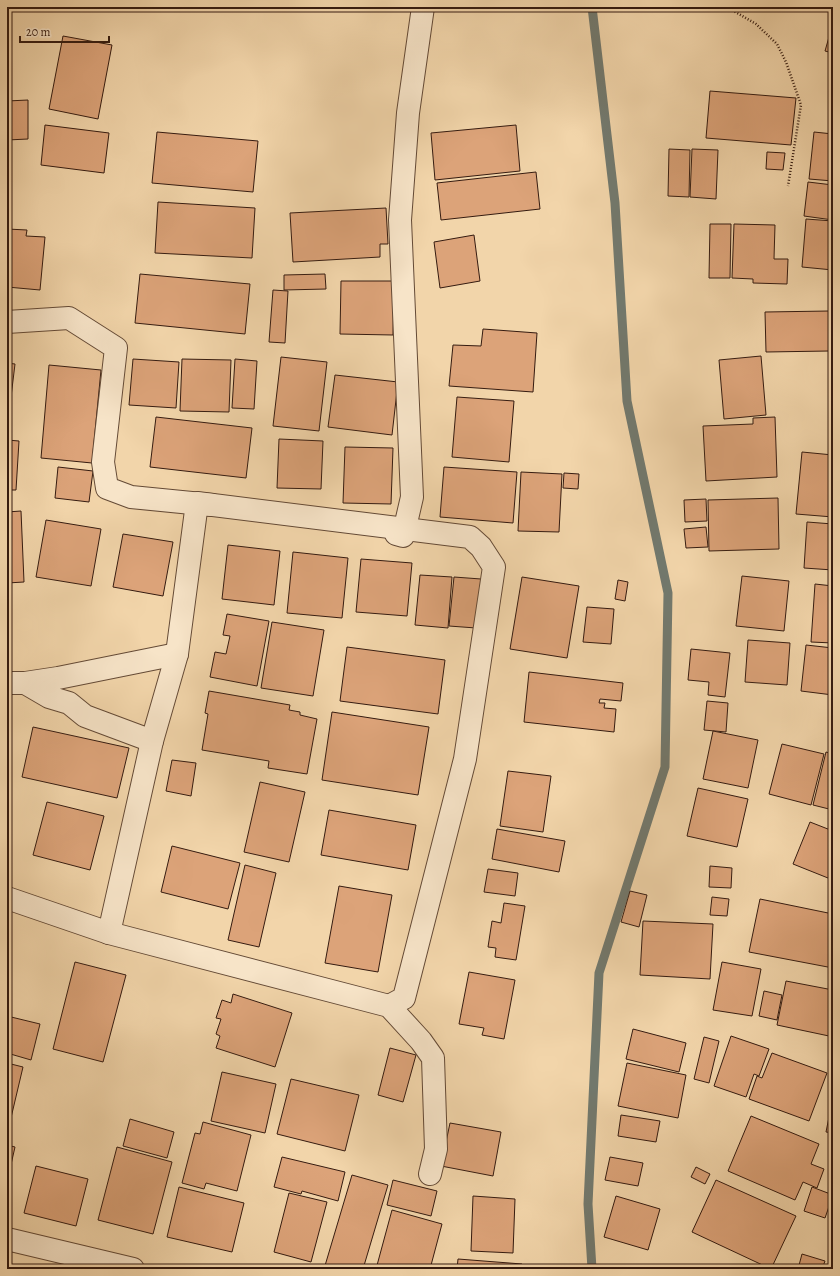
<svg xmlns="http://www.w3.org/2000/svg" width="840" height="1276" viewBox="0 0 840 1276" font-family="Alegreya,serif">
	<style>
		.lines { fill: none; stroke-linecap: round; stroke-linejoin: round }
		.stream { stroke: #72796e; stroke-width: 9 }
		.building { fill: #dca379; stroke: #351b10 }
		.minor-casing { stroke: #644a36; stroke-width: 24 }
		.path { stroke: #351b10; stroke-width: 2.5; stroke-dasharray: 1 2; stroke-linecap: butt }
		.minor { stroke: #f7e4c8; stroke-width: 22 }
	</style>
	<rect width="100%" height="100%" fill="#f2d5aa"/>
	<filter id="stains"><feTurbulence type="fractalNoise" baseFrequency=".005" numOctaves="4"/><feColorMatrix values="0 0 0 0 .2 0 0 0 0 .09 0 0 0 0 .02 0 0 0 .5 -.17"/></filter>
	<radialGradient id="worn" r=".72"><stop offset=".6" stop-color="#630" stop-opacity="0"/><stop offset="1" stop-color="#630" stop-opacity=".3"/></radialGradient>
	<g class="lines">
		<polyline class="stream" points="592,1269 588,1204 599,973 665,767 668,593 627,401 615,203 592,7"/>
	</g>
	<g class="building">
		<polygon points="831,30 833,30 833,53 825,51"/>
		<polygon points="63,36 112,45 98,119 49,109"/>
		<polygon points="710,91 796,98 791,145 706,138"/>
		<polygon points="28,100 28,139 7,140 7,101"/>
		<polygon points="45,125 109,133 104,173 41,165"/>
		<polygon points="516,125 520,171 435,180 431,133"/>
		<polygon points="157,132 258,141 253,192 152,183"/>
		<polygon points="814,132 833,134 833,181 809,179"/>
		<polygon points="669,149 690,150 689,197 668,196"/>
		<polygon points="692,149 718,150 716,199 690,197"/>
		<polygon points="767,152 785,153 783,170 766,169"/>
		<polygon points="536,172 540,209 441,220 437,183"/>
		<polygon points="808,182 833,185 833,220 804,216"/>
		<polygon points="158,202 255,208 252,258 155,253"/>
		<polygon points="386,208 388,244 380,244 380,257 293,262 290,213"/>
		<polygon points="806,219 833,221 833,270 802,267"/>
		<polygon points="710,224 731,224 730,278 709,278"/>
		<polygon points="734,224 775,225 774,259 788,259 787,284 753,283 753,279 732,278"/>
		<polygon points="7,229 27,230 26,236 45,237 40,290 7,287"/>
		<polygon points="474,235 480,281 440,288 434,242"/>
		<polygon points="140,274 250,284 245,334 135,323"/>
		<polygon points="325,274 326,289 284,290 284,275"/>
		<polygon points="341,281 394,281 393,335 340,334"/>
		<polygon points="273,290 288,291 285,343 269,342"/>
		<polygon points="829,311 829,351 766,352 765,312"/>
		<polygon points="483,329 537,333 533,392 449,386 453,345 481,346"/>
		<polygon points="761,356 766,415 724,419 719,360"/>
		<polygon points="281,357 327,362 319,431 273,426"/>
		<polygon points="133,359 179,362 176,408 129,405"/>
		<polygon points="182,359 231,360 229,412 180,411"/>
		<polygon points="235,359 257,361 254,409 232,408"/>
		<polygon points="7,363 15,364 7,430"/>
		<polygon points="49,365 101,370 92,463 41,458"/>
		<polygon points="335,375 398,382 392,435 328,427"/>
		<polygon points="457,397 514,401 509,462 452,457"/>
		<polygon points="156,417 252,428 246,478 150,467"/>
		<polygon points="775,417 777,477 706,481 703,426 753,424 753,418"/>
		<polygon points="279,439 323,441 321,489 277,488"/>
		<polygon points="7,440 19,441 16,490 7,490"/>
		<polygon points="345,447 393,448 391,504 343,503"/>
		<polygon points="802,452 833,455 833,517 796,514"/>
		<polygon points="58,467 93,471 89,502 55,498"/>
		<polygon points="444,467 517,472 513,523 440,517"/>
		<polygon points="521,472 562,474 559,532 518,531"/>
		<polygon points="564,473 579,474 578,489 563,488"/>
		<polygon points="778,498 779,549 709,551 708,500"/>
		<polygon points="706,499 707,521 685,522 684,500"/>
		<polygon points="21,511 24,582 7,583 7,512"/>
		<polygon points="46,520 101,529 91,586 36,577"/>
		<polygon points="807,522 833,524 833,570 804,568"/>
		<polygon points="706,527 708,547 686,548 684,529"/>
		<polygon points="123,534 173,542 163,596 113,587"/>
		<polygon points="228,545 280,551 274,605 222,599"/>
		<polygon points="293,552 348,558 342,618 287,613"/>
		<polygon points="361,559 412,563 407,616 356,612"/>
		<polygon points="420,575 452,577 448,628 415,625"/>
		<polygon points="742,576 789,581 784,631 736,626"/>
		<polygon points="454,577 481,579 476,628 449,626"/>
		<polygon points="522,577 579,586 567,658 510,649"/>
		<polygon points="618,580 628,582 625,601 615,599"/>
		<polygon points="815,584 833,586 833,643 811,642"/>
		<polygon points="587,607 614,609 611,644 583,642"/>
		<polygon points="227,614 269,621 257,686 210,677 215,652 226,654 230,636 223,635"/>
		<polygon points="272,622 324,630 313,696 261,688"/>
		<polygon points="748,640 790,643 787,685 745,682"/>
		<polygon points="806,645 833,648 833,695 801,691"/>
		<polygon points="347,647 445,660 438,714 340,701"/>
		<polygon points="691,649 730,653 725,697 708,695 709,682 688,680"/>
		<polygon points="529,672 623,683 621,701 600,699 599,703 605,703 604,708 616,709 614,732 524,722"/>
		<polygon points="209,691 290,705 289,710 300,712 300,715 317,719 307,774 268,768 269,761 202,750 208,714 205,713"/>
		<polygon points="707,701 728,703 726,732 704,730"/>
		<polygon points="332,712 429,727 418,795 322,780"/>
		<polygon points="33,727 129,748 117,798 22,777"/>
		<polygon points="713,731 758,740 748,788 703,779"/>
		<polygon points="782,744 824,754 811,805 769,794"/>
		<polygon points="826,752 833,754 833,810 813,805"/>
		<polygon points="172,760 196,763 191,796 166,791"/>
		<polygon points="508,771 551,776 543,832 500,826"/>
		<polygon points="260,782 305,792 289,862 244,852"/>
		<polygon points="698,788 748,799 737,847 687,836"/>
		<polygon points="47,802 104,816 90,870 33,855"/>
		<polygon points="329,810 416,825 408,870 321,855"/>
		<polygon points="810,822 833,831 833,880 793,864"/>
		<polygon points="497,829 565,841 559,872 492,859"/>
		<polygon points="172,846 240,863 228,909 161,892"/>
		<polygon points="245,865 276,873 259,947 228,940"/>
		<polygon points="710,866 732,868 731,888 709,887"/>
		<polygon points="488,869 518,873 515,896 484,892"/>
		<polygon points="339,886 392,895 378,972 325,963"/>
		<polygon points="630,891 647,895 639,927 621,922"/>
		<polygon points="712,897 729,899 727,916 710,915"/>
		<polygon points="760,899 833,914 833,968 749,952"/>
		<polygon points="504,903 525,906 516,960 495,957 496,948 488,947 492,921 501,923"/>
		<polygon points="643,921 713,924 710,979 640,975"/>
		<polygon points="75,962 126,975 103,1062 53,1049"/>
		<polygon points="722,962 761,969 752,1016 713,1010"/>
		<polygon points="469,972 515,980 504,1039 482,1035 484,1028 459,1024"/>
		<polygon points="786,981 833,990 833,1015 829,1036 777,1025"/>
		<polygon points="764,991 782,995 777,1020 759,1016"/>
		<polygon points="233,994 292,1013 275,1067 216,1048 220,1036 216,1034 221,1019 216,1018 222,1000 231,1003"/>
		<polygon points="7,1016 40,1024 31,1060 7,1053"/>
		<polygon points="633,1029 686,1043 679,1072 626,1059"/>
		<polygon points="731,1036 769,1049 759,1076 754,1074 746,1097 714,1086"/>
		<polygon points="704,1037 719,1041 709,1083 694,1079"/>
		<polygon points="390,1048 416,1055 403,1102 378,1095"/>
		<polygon points="772,1053 827,1073 809,1121 749,1099 757,1076 762,1078"/>
		<polygon points="7,1063 23,1067 10,1122 7,1121"/>
		<polygon points="627,1063 686,1075 678,1118 618,1106"/>
		<polygon points="222,1072 276,1084 265,1133 211,1121"/>
		<polygon points="291,1079 359,1095 345,1151 277,1134"/>
		<polygon points="833,1097 833,1133 826,1132"/>
		<polygon points="621,1115 660,1121 656,1142 618,1136"/>
		<polygon points="751,1116 819,1144 811,1164 824,1169 817,1188 803,1182 795,1200 728,1171"/>
		<polygon points="130,1119 174,1132 167,1158 123,1146"/>
		<polygon points="203,1122 251,1135 237,1191 206,1183 204,1189 182,1183 195,1133 200,1134"/>
		<polygon points="450,1123 501,1132 493,1176 441,1166"/>
		<polygon points="7,1145 15,1147 7,1182"/>
		<polygon points="117,1147 172,1162 153,1234 98,1220"/>
		<polygon points="282,1157 345,1172 338,1201 302,1191 301,1194 274,1187"/>
		<polygon points="610,1157 643,1163 638,1186 605,1180"/>
		<polygon points="36,1166 88,1179 76,1226 24,1213"/>
		<polygon points="696,1167 710,1174 705,1184 691,1177"/>
		<polygon points="352,1175 388,1185 363,1269 324,1269"/>
		<polygon points="393,1180 437,1191 431,1216 387,1205"/>
		<polygon points="716,1180 796,1216 771,1269 692,1232"/>
		<polygon points="179,1187 244,1203 232,1252 167,1237"/>
		<polygon points="812,1187 833,1195 825,1218 804,1211"/>
		<polygon points="289,1193 327,1202 311,1262 274,1252"/>
		<polygon points="473,1196 515,1199 513,1253 471,1251"/>
		<polygon points="616,1196 660,1209 648,1250 604,1237"/>
		<polygon points="392,1210 442,1224 430,1269 376,1269"/>
		<polygon points="802,1254 825,1261 822,1269 798,1269"/>
		<polygon points="458,1259 522,1264 521,1269 457,1269"/>
	</g>
	<g class="lines">
		<defs>
			<g id="minor">
				<polyline points="7,322 69,318 116,348 103,462 107,488 131,497 212,505"/>
				<polyline points="396,534 403,536 412,497 400,220 408,113 423,7"/>
				<polyline points="7,683 25,683 58,678 177,654"/>
				<polyline points="25,683 49,697 69,703 85,716 152,741"/>
				<polyline points="7,898 109,933 389,1006 421,1041 433,1058 436,1149 430,1174"/>
				<polyline points="109,933 152,741 177,654 197,503 470,537 481,547 494,567 465,759 404,998 389,1006"/>
				<polyline points="7,1239 133,1269"/>
			</g>
		</defs>
		<use href="#minor" class="minor-casing"/>
		<polyline class="path" points="727,7 756,24 777,44 786,62 801,105 788,186"/>
		<use href="#minor" class="minor"/>
	</g>
	<rect width="840" height="1276" fill="none" stroke="#f2d5aa" stroke-width="24"/>
	<rect x="8" y="8" width="824" height="1260" fill="none" stroke="#351b10" stroke-width="2"/>
	<rect x="12" y="12" width="816" height="1252" fill="none" stroke="#351b10"/>
	<path d="M20 36v6h89v-6" fill="none" stroke="#351b10" stroke-width="2"/>
	<text x="26" y="36" font-size="12" fill="#351b10" stroke="#f7e4c8" stroke-width="3" paint-order="stroke">20 m</text>
	<rect width="100%" height="100%" filter="url(#stains)"/>
	<rect width="100%" height="100%" fill="url(#worn)"/>
</svg>
